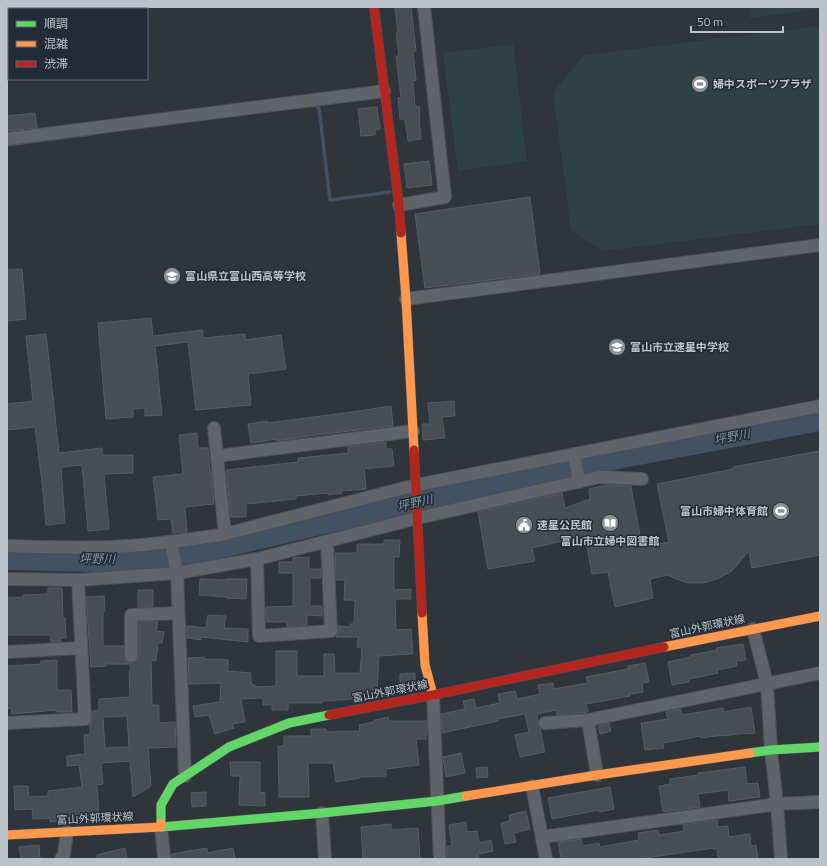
<svg xmlns="http://www.w3.org/2000/svg" width="827" height="866" viewBox="0 0 827 866" font-family="'Titillium Web','Noto Sans JP',sans-serif">
	<style>
		.green { fill: #2f4242 }
		.lines { fill: none; stroke-linecap: round; stroke-linejoin: round }
		.stream { stroke: #405263; stroke-width: 3.5 }
		.river { stroke: #405263; stroke-width: 22 }
		.building { fill: #484d53; stroke: #585c62; fill-rule: evenodd }
		.street-casing { stroke: #4d5155; stroke-width: 14 }
		.fast-casing { stroke: #4d5155; stroke-width: 10 }
		.slow-casing { stroke: #4d5155; stroke-width: 10 }
		.jam-casing { stroke: #4d5155; stroke-width: 10 }
		.street { stroke: #606468; stroke-width: 12 }
		.fast { stroke: #63d668; stroke-width: 9 }
		.slow { stroke: #ff974d; stroke-width: 9 }
		.jam { stroke: #b3261e; stroke-width: 9 }
		.labels { text-anchor: middle; stroke-width: 3; stroke-linejoin: round; paint-order: stroke }
		.poi-label { font-size: 11px; font-weight: bold; fill: #bbc2ca; stroke: #232c36; text-anchor: start }
		.street-label { font-size: 11px; fill: #bbc2ca; stroke: #232c36 }
		.water-label { font-size: 12px; font-style: italic; fill: #7f96aa; stroke: #232c36 }
	</style>
	<rect width="100%" height="100%" fill="#2f353b"/>
	<g class="green">
		<polygon points="749,7 820,7 820,9 750,18"/>
		<polygon points="820,26 820,224 602,251 571,230 553,92 584,55"/>
		<polygon points="513,44 527,161 458,171 443,53"/>
	</g>
	<g class="lines">
		<g class="stream">
			<polyline points="312,106 315,105 319,108 330,200 390,192"/>
			<polyline points="7,145 92,134"/>
		</g>
		<polyline class="river" points="7,559 94,561 141,559 204,551 431,498 569,467 820,420"/>
	</g>
	<g class="building">
		<polygon points="395,7 411,7 416,51 413,51 416,80 413,81 415,107 419,106 420,117 419,117 421,139 408,141 405,119 400,119 398,98 401,97 396,56 399,56 396,33 398,33"/>
		<polygon points="377,107 380,129 375,130 375,135 361,136 358,109"/>
		<polygon points="35,113 37,128 7,131 7,116"/>
		<polygon points="429,161 432,185 407,188 404,164"/>
		<polygon points="530,197 540,274 425,288 415,214"/>
		<polygon points="22,269 26,319 7,321 7,270"/>
		<polygon points="151,318 153,336 203,330 203,338 245,334 245,340 281,335 286,369 248,374 251,405 196,410 188,342 155,346 162,415 145,416 145,408 133,409 133,417 106,419 98,323"/>
		<polygon points="46,334 59,453 102,448 102,455 133,455 133,473 104,474 109,529 88,531 82,465 61,467 65,523 46,525 42,482 35,427 7,430 7,404 33,401 26,336"/>
		<polygon points="454,401 455,416 442,417 445,438 423,440 422,424 430,424 428,403"/>
		<polygon points="391,406 393,426 315,435 277,441 277,439 251,443 248,424 267,421 267,423 352,412"/>
		<polygon points="197,433 198,448 208,448 210,472 211,471 214,504 185,507 187,532 173,533 171,519 158,520 153,477 183,474 179,435"/>
		<polygon points="386,442 386,449 392,449 394,466 364,469 366,489 341,491 342,493 328,495 328,493 296,496 296,499 246,504 246,517 231,517 226,470 298,462 298,458 348,453 348,447"/>
		<polygon points="819,451 820,457 820,555 752,568 749,551 732,571 717,579 703,583 687,583 667,575 650,579 653,598 615,607 608,572 592,574 585,536 532,548 535,561 488,569 478,512 562,493 565,508 590,499 589,489 607,485 631,486 642,547 669,542 657,484 733,469 733,467"/>
		<polygon points="384,540 400,540 399,557 394,557 394,590 411,589 411,599 395,599 396,630 411,629 413,654 379,656 377,693 353,692 353,699 322,701 322,703 288,703 288,710 272,710 272,705 263,705 263,698 241,699 245,722 232,724 234,728 215,734 209,715 195,717 193,706 220,702 221,683 189,684 188,658 204,657 204,659 228,660 228,671 251,673 251,684 255,685 255,687 276,686 276,651 297,651 297,676 324,676 324,654 334,654 335,673 360,673 362,647 357,647 358,637 336,637 338,634 338,626 350,627 350,624 354,624 355,600 344,600 345,580 336,580 335,553 357,553 357,544 384,544"/>
		<polygon points="309,557 309,569 321,569 321,578 310,578 310,606 322,606 322,616 307,615 307,625 287,627 286,622 266,622 266,607 293,606 293,573 279,573 279,562 293,562 293,558"/>
		<polygon points="200,579 226,580 226,579 247,579 246,599 226,598 226,597 199,595"/>
		<polygon points="48,588 62,588 63,618 65,618 66,638 61,638 61,642 51,642 50,635 7,635 7,598 23,597 23,595 48,594"/>
		<rect x="138" y="590" width="15" height="17"/>
		<path d="M 104,596 L 105,611 L 103,611 L 103,646 L 124,646 L 124,659 L 127,662 L 131,663 L 134,663 L 138,659 L 138,622 L 158,621 L 156,631 L 164,632 L 162,643 L 158,643 L 156,661 L 151,660 L 152,705 L 159,705 L 159,723 L 175,722 L 176,747 L 148,748 L 151,786 L 133,797 L 130,761 L 101,763 L 103,784 L 97,785 L 99,814 L 64,819 L 65,820 L 50,822 L 50,818 L 33,819 L 32,809 L 15,810 L 14,786 L 28,786 L 29,797 L 48,796 L 48,791 L 82,787 L 79,765 L 67,766 L 67,756 L 85,754 L 84,735 L 90,734 L 90,724 L 92,719 L 92,711 L 99,710 L 99,699 L 130,697 L 129,675 L 131,664 L 106,664 L 106,666 L 91,667 L 86,597 ZM 127,716 L 129,747 L 105,748 L 103,717 Z"/>
		<polygon points="208,615 226,616 224,628 248,629 248,642 201,637 201,640 187,638 187,626 206,628"/>
		<polygon points="743,644 746,660 736,661 737,666 717,670 718,673 689,679 689,682 672,685 668,662 691,657 691,655 717,650 716,648"/>
		<polygon points="57,660 57,690 71,690 72,712 56,712 56,710 12,714 11,708 7,709 7,666 41,664 41,661"/>
		<polygon points="645,663 649,682 642,683 643,692 630,694 630,696 586,704 588,712 557,715 556,710 537,714 538,720 538,724 540,728 545,752 520,757 515,735 529,732 525,714 497,719 498,721 442,733 441,714 465,709 463,701 474,699 476,708 500,703 498,694 515,691 517,699 540,694 538,685 553,683 554,689 588,683 586,677 628,669 628,666"/>
		<polygon points="415,673 415,688 400,691 400,674"/>
		<polygon points="751,707 755,733 745,734 745,733 724,736 724,735 701,738 701,736 663,743 664,748 645,750 641,723 668,719 666,712 681,709 682,715 723,708 723,712"/>
		<polygon points="388,717 389,721 427,721 427,735 426,735 426,739 416,739 419,765 386,769 386,776 360,777 360,778 336,782 333,763 308,763 309,797 279,797 278,746 284,746 284,736 311,736 311,729 326,729 326,732 360,731 359,725 374,722 374,720"/>
		<polygon points="609,723 611,731 600,734 598,726"/>
		<polygon points="461,753 465,773 446,777 443,757"/>
		<polygon points="230,762 260,762 260,792 265,793 265,806 239,805 240,776 231,776"/>
		<polygon points="487,767 488,777 477,778 476,768"/>
		<polygon points="745,767 747,784 758,783 760,797 729,801 728,790 698,794 700,807 663,812 659,786 670,784 670,779 698,775 698,773"/>
		<polygon points="610,787 614,809 599,812 599,810 552,819 548,798"/>
		<polygon points="206,792 206,806 192,807 191,793"/>
		<polygon points="526,811 530,829 514,833 516,842 505,844 501,823 510,821 509,815"/>
		<polygon points="717,820 718,827 728,826 729,837 750,834 751,846 756,845 758,859 718,859 717,849 713,849 713,848 639,859 561,859 558,842 581,839 582,846 599,843 600,847 639,840 638,833 658,830 659,835 684,831 683,825"/>
		<polygon points="466,822 467,832 477,831 479,843 491,840 493,851 478,854 479,859 447,859 447,846 452,846 449,825"/>
		<polygon points="391,824 391,830 418,828 420,859 363,859 361,827"/>
		<polygon points="39,845 40,858 21,859 19,847"/>
		<polygon points="125,848 127,859 97,859 97,855"/>
		<polygon points="207,848 207,853 233,848 235,859 172,859 172,854"/>
	</g>
	<g class="lines">
		<defs>
			<g id="street">
				<polyline points="7,139 384,91"/>
				<polyline points="399,205 445,197 424,7"/>
				<polyline points="406,299 820,245"/>
				<polyline points="214,428 225,534"/>
				<polyline points="574,454 579,482"/>
				<polyline points="217,456 413,431"/>
				<polyline points="171,542 177,573 185,776"/>
				<path d="M 7,546 C 52,547 98,549 142,545 C 170,542 198,539 225,534 L 416,485 L 820,406"/>
				<polyline points="257,559 259,636 331,631 327,542"/>
				<polyline points="7,579 78,580 177,573 257,559 418,518 568,484 600,477 642,479"/>
				<polyline points="753,629 767,684 771,750 777,804 781,859"/>
				<polyline points="7,652 81,648"/>
				<polyline points="131,656 131,615 178,613"/>
				<polyline points="433,695 440,859"/>
				<polyline points="588,720 597,775"/>
				<polyline points="7,723 85,719 78,580"/>
				<polyline points="545,723 588,720 820,673"/>
				<polyline points="532,786 546,859"/>
				<polyline points="322,813 325,859"/>
				<polyline points="161,827 164,857 165,859"/>
				<polyline points="542,837 777,804 820,802"/>
				<polyline points="61,859 64,854 67,832"/>
			</g>
			<g id="fast">
				<polyline points="750,753 771,750 820,747"/>
				<polyline points="161,823 161,805 173,784 229,747 289,723 329,715"/>
				<polyline points="161,827 322,813 437,801 466,796"/>
			</g>
			<g id="slow">
				<polyline points="401,233 406,299 414,450"/>
				<polyline points="422,613 425,665 433,695"/>
				<polyline points="664,647 820,616"/>
				<polyline points="466,796 597,775 750,753"/>
				<polyline points="7,835 161,827 161,823"/>
			</g>
			<g id="jam">
				<polyline points="374,7 399,205 401,233"/>
				<polyline points="414,450 422,613"/>
				<polyline points="329,715 433,695 664,647"/>
			</g>
		</defs>
		<use href="#street" class="street-casing"/>
		<use href="#fast" class="fast-casing"/>
		<use href="#slow" class="slow-casing"/>
		<use href="#jam" class="jam-casing"/>
		<use href="#street" class="street"/>
		<use href="#fast" class="fast"/>
		<use href="#slow" class="slow"/>
		<use href="#jam" class="jam"/>
	</g>
	<defs>
		<symbol id="stadium-disc" viewBox="-11 -11 22 22"><circle r="9.5" fill="#8a9198" stroke="#232c36"/><path d="M0-5a6.5 5 0 1 0 0 10a6.5 5 0 1 0 0-10ZM-3.5-1.8h7v3.6h-7Z" fill="#fff"/></symbol>
		<symbol id="school-disc" viewBox="-11 -11 22 22"><circle r="9.5" fill="#8a9198" stroke="#232c36"/><path d="M0-5L7-2L0 1L-7-2ZM-4 1L0 2.5L4 1V4Q0 6-4 4Z" fill="#fff"/></symbol>
		<symbol id="library-disc" viewBox="-11 -11 22 22"><circle r="9.5" fill="#8a9198" stroke="#232c36"/><path d="M-6-4Q-3-5.5-.7-3.5V5Q-3 3-6 4ZM6-4Q3-5.5 .7-3.5V5Q3 3 6 4Z" fill="#fff"/></symbol>
		<symbol id="civic-disc" viewBox="-11 -11 22 22"><circle r="9.5" fill="#8a9198" stroke="#232c36"/><path d="M-.6-6.5H3V-4.5H.6V-3L4-1V1h2V6H-6V1h2V-1L-.6-3ZM-1.2 2.5V6h2.4V2.5Z" fill="#fff"/></symbol>
	</defs>
	<g fill-rule="evenodd">
		<use href="#stadium-disc" x="690" y="74" width="20" height="20"/>
		<use href="#school-disc" x="162" y="266" width="20" height="20"/>
		<use href="#school-disc" x="607" y="337" width="20" height="20"/>
		<use href="#stadium-disc" x="771" y="501" width="20" height="20"/>
		<use href="#library-disc" x="600" y="513" width="20" height="20"/>
		<use href="#civic-disc" x="514" y="515" width="20" height="20"/>
	</g>
	<g class="labels">
		<g class="poi-label">
			<text x="713" y="88">婦中スポーツプラザ</text>
			<text x="185" y="280">富山県立富山西高等学校</text>
			<text x="630" y="351">富山市立速星中学校</text>
			<text x="768" y="515" text-anchor="end">富山市婦中体育館</text>
			<text x="537" y="529">速星公民館</text>
			<text x="610" y="545" text-anchor="middle">富山市立婦中図書館</text>
		</g>
		<g class="street-label">
			<text transform="translate(707 626) rotate(-12)" y="4">富山外郭環状線</text>
			<text transform="translate(390 691) rotate(-11)" y="4">富山外郭環状線</text>
			<text transform="translate(95 818) rotate(-3)" y="4">富山外郭環状線</text>
		</g>
		<g class="water-label">
			<text transform="translate(732 437) rotate(-11)" y="4">坪野川</text>
			<text transform="translate(415 503) rotate(-13)" y="4">坪野川</text>
			<text x="97" y="563">坪野川</text>
		</g>
	</g>
	<rect width="827" height="866" fill="none" stroke="#bbc2ca" stroke-width="16"/>
	<rect x="8" y="8" width="140" height="72" fill="#232c36" stroke="#606871"/>
	<rect x="16" y="21" width="20" height="6" fill="#63d668" stroke="#606871"/>
	<text x="44" y="28" font-size="12" fill="#bbc2ca">順調</text>
	<rect x="16" y="41" width="20" height="6" fill="#ff974d" stroke="#606871"/>
	<text x="44" y="48" font-size="12" fill="#bbc2ca">混雑</text>
	<rect x="16" y="61" width="20" height="6" fill="#b3261e" stroke="#606871"/>
	<text x="44" y="68" font-size="12" fill="#bbc2ca">渋滞</text>
	<path d="M691 26v6h92v-6" fill="none" stroke="#bbc2ca" stroke-width="2"/>
	<text x="697" y="26" font-size="12" fill="#bbc2ca" stroke="#232c36" stroke-width="3" paint-order="stroke">50 m</text>
</svg>
